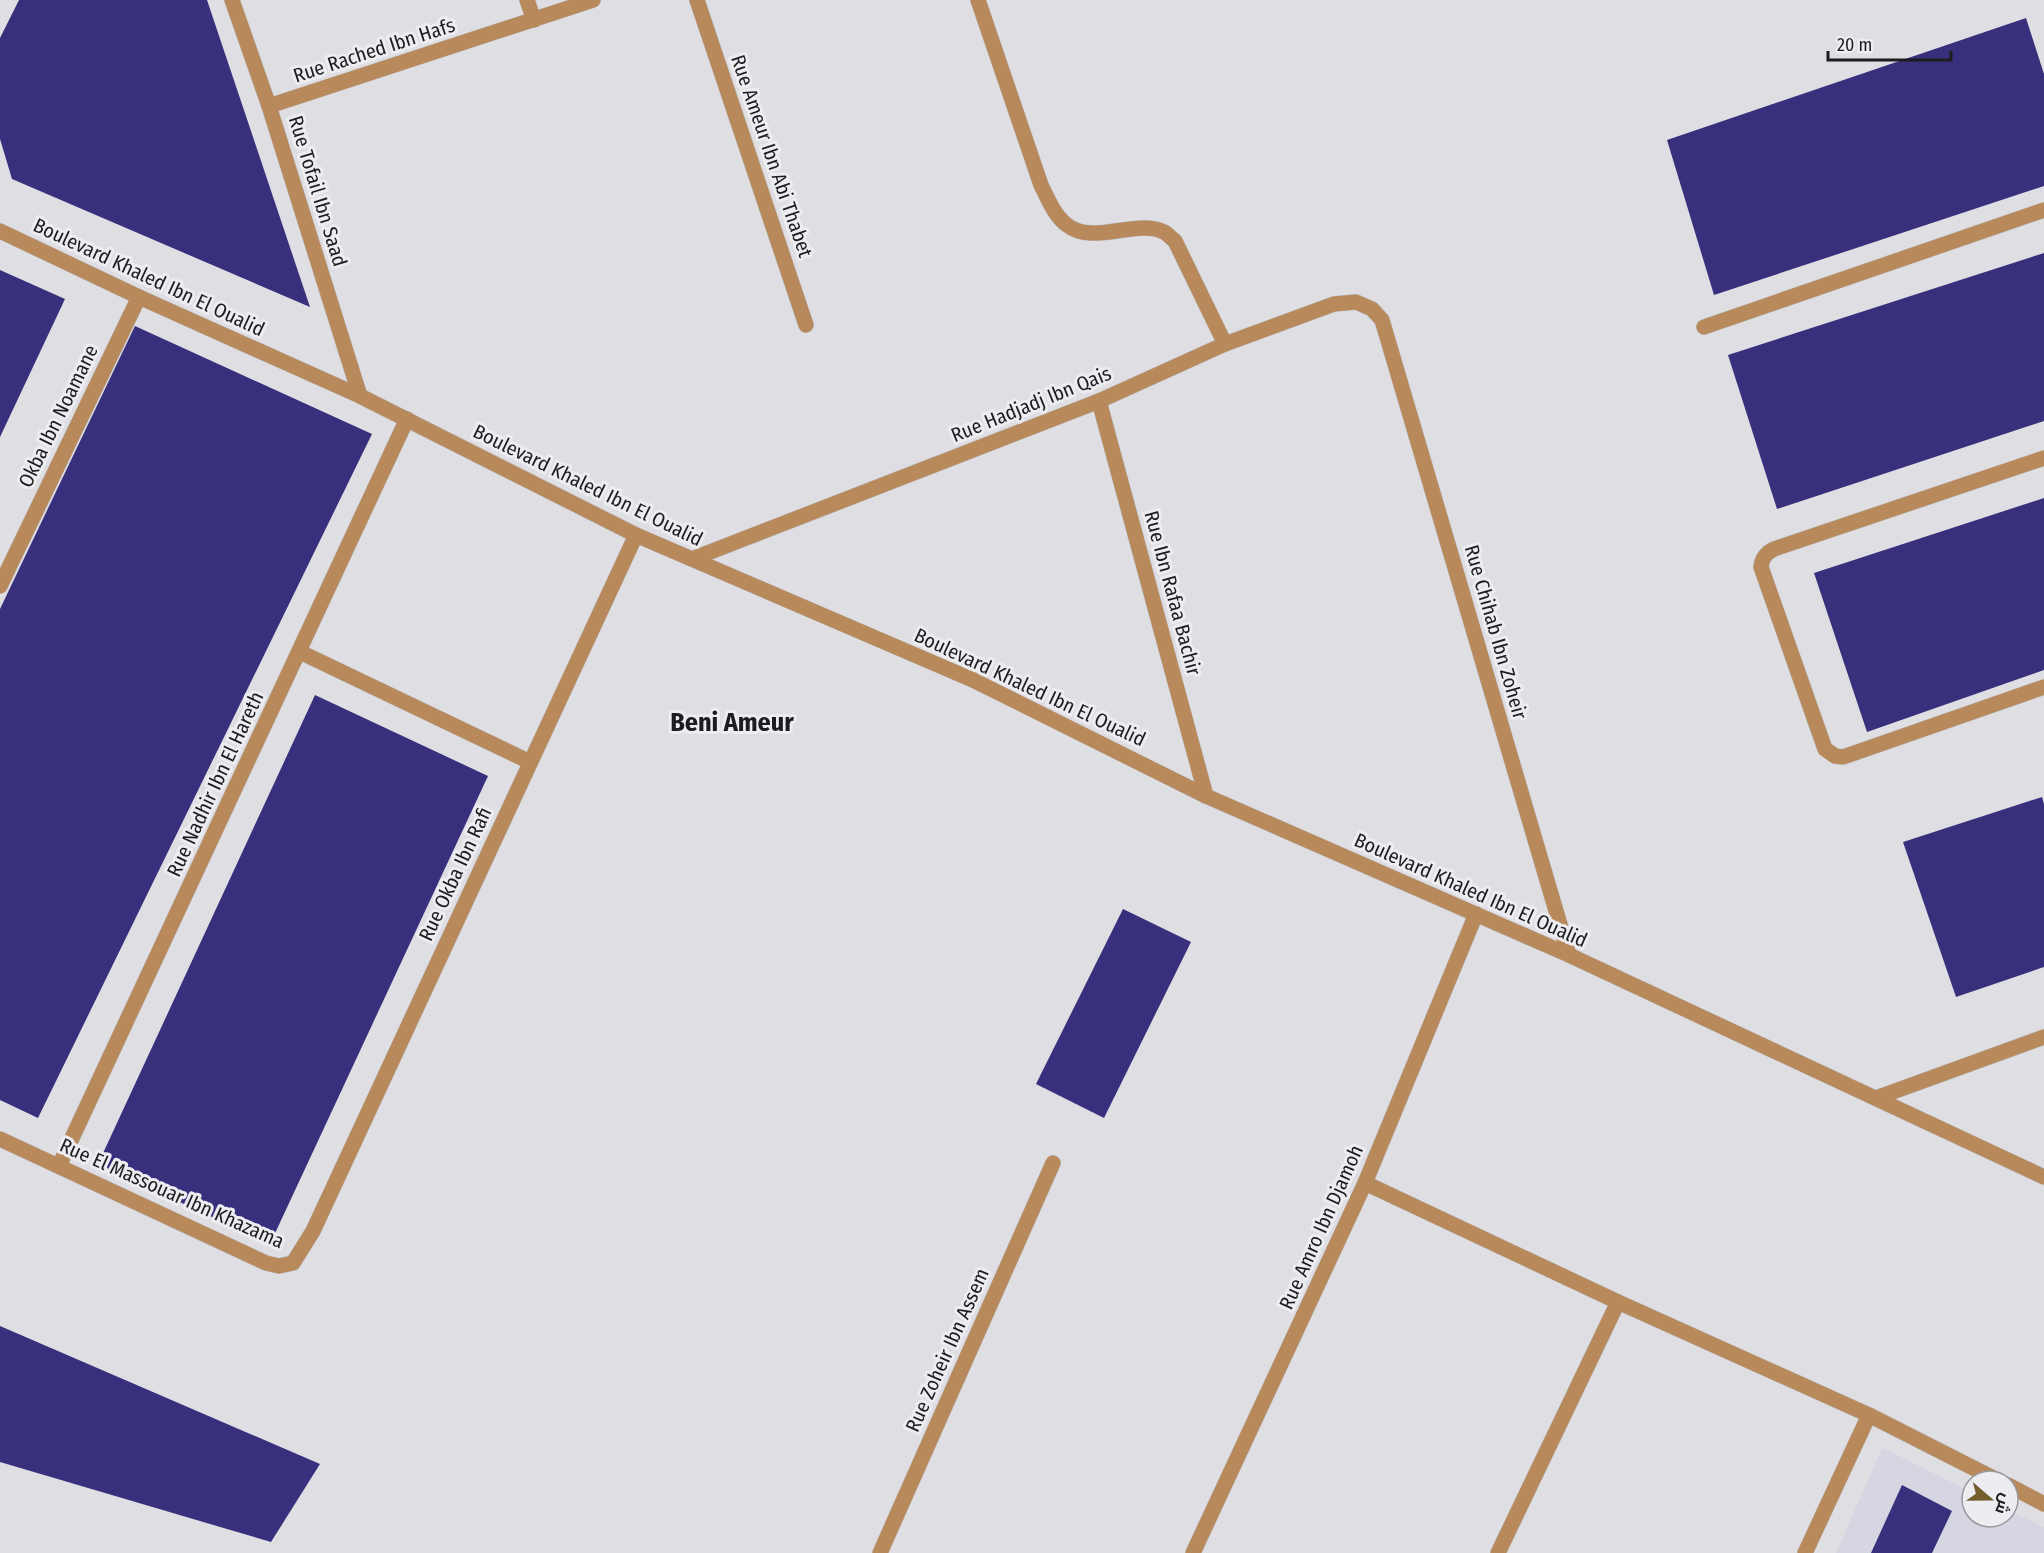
<svg xmlns="http://www.w3.org/2000/svg" width="2044" height="1553" viewBox="0 0 2044 1553" font-family="'Fira Sans Condensed',Cairo,sans-serif">
	<style>
		.built { fill: #d6d6e2 }
		.building { fill: #39307d }
		.lines { fill: none; stroke-linecap: round; stroke-linejoin: round }
		.lane-casing { stroke: #bcbcc0; stroke-width: 16 }
		.street-casing { stroke: #bcbcc0; stroke-width: 16 }
		.lane { stroke: #b7895b; stroke-width: 15 }
		.street { stroke: #b7895b; stroke-width: 15 }
		.labels { text-anchor: middle; stroke-width: 6; stroke-linejoin: round; paint-order: stroke }
		.street-label { font-size: 20px; fill: #1d1d1f; stroke: #ececf1 }
		.district-label { font-size: 26px; font-weight: bold; fill: #1d1d1f; stroke: #ececf1 }
	</style>
	<rect width="100%" height="100%" fill="#dfdfe3"/>
	<polygon class="built" points="1882,1448 1972,1492 1972,1517 2008,1517 2008,1510 2044,1527 2044,1553 1836,1553"/>
	<g class="building">
		<polygon points="19,0 207,0 310,307 12,179 0,139 0,38"/>
		<polygon points="2026,18 2044,74 2044,186 1714,295 1667,140"/>
		<polygon points="2044,253 2044,421 1777,509 1728,355"/>
		<polygon points="0,270 65,299 0,437"/>
		<polygon points="135,326 372,434 38,1118 0,1100 0,609"/>
		<polygon points="2044,498 2044,670 1867,732 1814,573"/>
		<polygon points="315,695 488,776 270,1244 98,1164"/>
		<polygon points="2042,797 2044,804 2044,967 1956,997 1903,842"/>
		<polygon points="1123,909 1191,942 1104,1118 1036,1084"/>
		<polygon points="0,1326 320,1464 271,1542 0,1462"/>
		<polygon points="1902,1485 1952,1511 1932,1553 1871,1553"/>
	</g>
	<g class="lines">
		<defs>
			<g id="lane">
				<polyline points="1704,327 2044,210"/>
				<path d="M 2044,458 L 1774,549 C 1766,553 1762,558 1761,567 L 1825,749 L 1835,756 L 1843,757 L 2044,687"/>
			</g>
			<g id="street">
				<polyline points="232,0 269,106 360,396"/>
				<polyline points="527,0 534,20"/>
				<polyline points="697,0 806,325"/>
				<path d="M 978,0 L 1041,185 C 1048,199 1054,215 1067,225 C 1093,246 1137,218 1164,232 C 1168,234 1172,239 1175,241 L 1225,344"/>
				<polyline points="269,106 593,0"/>
				<polyline points="0,231 139,297 360,396 636,535 973,680 1206,796 1569,955 2044,1177"/>
				<polyline points="1099,401 1206,796"/>
				<polyline points="692,559 1099,401 1225,344 1334,304 1356,302 1372,309 1382,320 1569,955"/>
				<polyline points="0,586 139,297"/>
				<polyline points="300,652 530,762"/>
				<polyline points="1876,1098 2044,1037"/>
				<polyline points="0,1139 266,1263 279,1266 293,1263 313,1231 636,535"/>
				<polyline points="59,1166 407,419"/>
				<polyline points="1365,1183 1618,1302 1869,1415 1999,1481"/>
				<polyline points="2008,1485 2044,1504"/>
				<polyline points="880,1553 1053,1163"/>
				<polyline points="1193,1553 1365,1183 1476,914"/>
				<polyline points="1498,1553 1618,1302"/>
				<polyline points="1805,1553 1869,1415"/>
			</g>
		</defs>
		<use href="#lane" class="lane-casing"/>
		<use href="#street" class="street-casing"/>
		<use href="#lane" class="lane"/>
		<use href="#street" class="street"/>
	</g>
	<g class="labels">
		<g class="street-label">
			<text transform="translate(374 50) rotate(-18)" y="7">Rue Rached Ibn Hafs</text>
			<text transform="translate(772 156) rotate(71)" y="7">Rue Ameur Ibn Abi Thabet</text>
			<text transform="translate(318 191) rotate(73)" y="7">Rue Tofail Ibn Saad</text>
			<text transform="translate(149 277) rotate(25)" y="7">Boulevard Khaled Ibn El Oualid</text>
			<text transform="translate(1031 404) rotate(-22)" y="7">Rue Hadjadj Ibn Qais</text>
			<text transform="translate(58 416) rotate(-64)" y="7">Okba Ibn Noamane</text>
			<text transform="translate(588 485) rotate(26)" y="7">Boulevard Khaled Ibn El Oualid</text>
			<text transform="translate(1173 593) rotate(75)" y="7">Rue Ibn Rafaa Bachir</text>
			<text transform="translate(1496 632) rotate(74)" y="7">Rue Chihab Ibn Zoheir</text>
			<text transform="translate(1030 687) rotate(25)" y="7">Boulevard Khaled Ibn El Oualid</text>
			<text transform="translate(215 784) rotate(-65)" y="7">Rue Nadhir Ibn El Hareth</text>
			<text transform="translate(455 874) rotate(-65)" y="7">Rue Okba Ibn Rafi</text>
			<text transform="translate(1471 890) rotate(24)" y="7">Boulevard Khaled Ibn El Oualid</text>
			<text transform="translate(172 1193) rotate(24)" y="7">Rue El Massouar Ibn Khazama</text>
			<text transform="translate(1321 1227) rotate(-66)" y="7">Rue Amro Ibn Djamoh</text>
			<text transform="translate(947 1350) rotate(-66)" y="7">Rue Zoheir Ibn Assem</text>
		</g>
		<g class="district-label">
			<text x="732" y="731">Beni Ameur</text>
		</g>
	</g>
	<g transform="translate(1990 1499) rotate(110)"><circle r="28" fill="#ececf1" stroke="#99999d" stroke-width="1.5"/>
	<path d="M0-4.5L10 22L0 15L-10 22Z" fill="#745e2e"/>
	<text y="-9" font-size="16" font-weight="bold" text-anchor="middle" fill="#1d1d1f">ش</text>
	</g>
	<path d="M1828 51v9h123v-9" fill="none" stroke="#1d1d1f" stroke-width="3"/>
	<text x="1837" y="51" font-size="18" fill="#1d1d1f" stroke="#ececf1" stroke-width="4.5" paint-order="stroke">20 m</text>
</svg>
